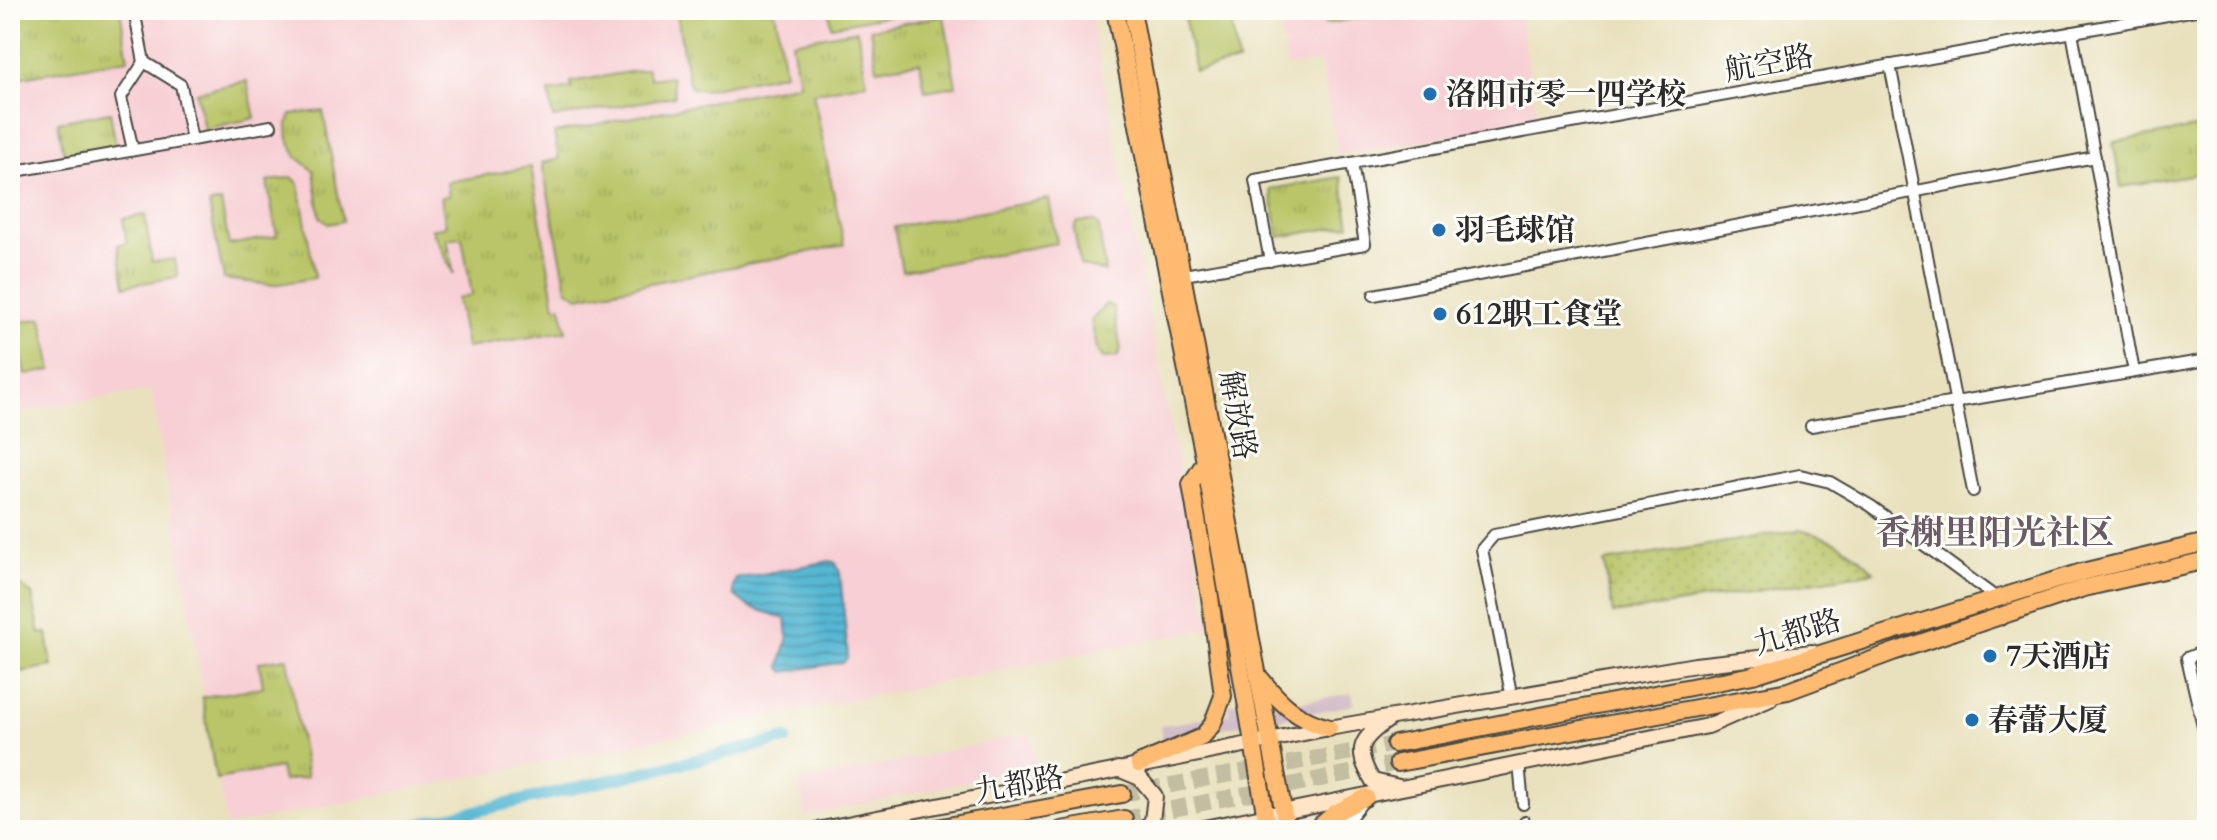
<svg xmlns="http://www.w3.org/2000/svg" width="2217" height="840" viewBox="0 0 2217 840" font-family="Cardo,'Noto Serif SC',serif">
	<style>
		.built { fill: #f7cfd4 }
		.railway { fill: #d2bdc8 }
		.grass { fill: url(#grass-tufts); stroke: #727849; stroke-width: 2 }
		.garden { fill: url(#garden-dots); stroke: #727849; stroke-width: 2 }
		.pitch { fill: #b9c567; stroke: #727849; stroke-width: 2 }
		.water { fill: url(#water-rules); stroke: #40717f; stroke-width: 2 }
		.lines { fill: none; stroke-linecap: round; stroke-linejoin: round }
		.canal { stroke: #55b7d3; stroke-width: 12 }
		.primary-tunnel { stroke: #c3bda1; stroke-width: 16; stroke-dasharray: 16 8; stroke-linecap: butt }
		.minor-casing { stroke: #484641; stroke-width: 14 }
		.tertiary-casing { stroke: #484641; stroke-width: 16 }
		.secondary-casing { stroke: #484641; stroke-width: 18 }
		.primary-casing { stroke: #484641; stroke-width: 20 }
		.minor { stroke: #fff; stroke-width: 10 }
		.tertiary { stroke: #fff; stroke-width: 12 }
		.secondary { stroke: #ffe4c6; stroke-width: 14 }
		.primary { stroke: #febb71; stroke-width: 16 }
		.poi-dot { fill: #1f6fb2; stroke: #fdfcf7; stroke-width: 3 }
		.labels { text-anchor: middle; stroke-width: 6; stroke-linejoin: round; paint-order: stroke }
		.street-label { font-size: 30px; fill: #2b2b2b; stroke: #fdfcf7 }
		.poi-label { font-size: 30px; font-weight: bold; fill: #2b2b2b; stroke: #fdfcf7; text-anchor: start }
		.quarter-label { font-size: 34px; font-weight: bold; fill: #6a5b66; stroke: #fdfcf7 }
	</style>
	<defs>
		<pattern id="grass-tufts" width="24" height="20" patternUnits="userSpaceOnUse" patternTransform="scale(2)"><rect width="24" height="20" fill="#b9c567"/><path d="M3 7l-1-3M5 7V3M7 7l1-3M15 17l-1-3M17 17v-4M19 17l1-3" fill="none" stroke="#9fa95a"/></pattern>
		<pattern id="garden-dots" width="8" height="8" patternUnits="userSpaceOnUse" patternTransform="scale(2)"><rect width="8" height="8" fill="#b9c567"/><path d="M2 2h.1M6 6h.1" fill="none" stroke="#9fa95a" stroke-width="1.8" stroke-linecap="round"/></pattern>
		<pattern id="water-rules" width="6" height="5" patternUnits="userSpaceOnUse" patternTransform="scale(2)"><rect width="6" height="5" fill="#55b7d3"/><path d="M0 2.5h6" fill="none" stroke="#4795ab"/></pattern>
	</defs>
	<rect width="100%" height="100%" fill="#fdfcf7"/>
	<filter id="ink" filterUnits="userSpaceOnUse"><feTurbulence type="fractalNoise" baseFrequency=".0125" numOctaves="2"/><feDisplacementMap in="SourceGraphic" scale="16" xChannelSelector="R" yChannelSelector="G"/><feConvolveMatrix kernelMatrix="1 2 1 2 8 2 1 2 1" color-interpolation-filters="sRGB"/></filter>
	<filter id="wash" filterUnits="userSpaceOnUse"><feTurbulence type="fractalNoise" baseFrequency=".006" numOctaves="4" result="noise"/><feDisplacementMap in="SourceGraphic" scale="32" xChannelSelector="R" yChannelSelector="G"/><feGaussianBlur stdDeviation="1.8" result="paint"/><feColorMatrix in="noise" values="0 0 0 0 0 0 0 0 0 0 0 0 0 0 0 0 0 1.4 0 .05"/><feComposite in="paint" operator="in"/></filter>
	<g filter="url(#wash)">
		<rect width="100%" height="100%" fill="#e9e1be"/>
		<g class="built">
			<polygon points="10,10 1090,10 1210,628 227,826 151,390 10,413"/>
			<polygon points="1277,10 1519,10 1538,121 1338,155 1321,62 1287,67"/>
			<polygon points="1031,733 1038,767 805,816 799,782"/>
		</g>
		<polygon class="railway" points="1352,693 1354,705 1266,721 1285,830 1271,830 1252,723 1162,739 1160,726 1229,714 1228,704 1253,700 1256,710"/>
		<g class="grass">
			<polygon points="25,10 120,10 128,59 16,78 10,41 10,12"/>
			<polygon points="676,10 775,10 785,73 703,90 692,88 688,80"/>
			<polygon points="829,10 918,10 831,26"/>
			<polygon points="944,16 956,86 925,91 920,62 877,69 870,29"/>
			<polygon points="857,30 867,83 813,93 844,245 579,297 567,289 542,163 559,159 554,133 799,84 792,42"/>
			<polygon points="647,69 650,79 671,76 675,96 553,118 549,92 572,88 571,82"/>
			<polygon points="247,81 255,118 204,129 196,92"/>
			<polygon points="323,111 343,221 328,224 320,217 314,171 297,157 288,139 287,127 291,114"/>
			<polygon points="110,112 116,145 64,154 58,122"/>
			<polygon points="2207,126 2207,172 2121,187 2113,142"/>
			<polygon points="531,167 555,306 561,306 566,331 466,348 457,298 472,295 462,237 447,239 454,275 432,229 446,226 441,197 449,196 447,182"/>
			<polygon points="292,177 299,184 315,278 272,285 224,279 209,204 221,202 229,245 277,236 267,182"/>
			<polygon points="1341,177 1350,225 1279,237 1270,189"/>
			<polygon points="1049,199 1057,243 902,271 894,227"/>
			<polygon points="145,215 152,262 175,259 178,277 125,286 118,245 127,243 123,219"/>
			<polygon points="1093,221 1099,226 1105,272 1080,265 1074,229 1078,222"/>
			<polygon points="1106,304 1113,307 1121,350 1117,357 1104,358 1098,353 1091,321"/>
			<polygon points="287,658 307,777 283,781 280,768 216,779 202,697 263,687 259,662"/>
		</g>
		<path class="garden" d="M 1799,530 C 1828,536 1854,548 1874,572 L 1613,614 L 1604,562 Z"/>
		<g class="pitch">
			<polygon points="1183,10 1229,10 1238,62 1195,71"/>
			<polygon points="1322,10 1398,10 1325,24"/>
			<polygon points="42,318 52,370 25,375 16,323"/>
			<polygon points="20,585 32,594 40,634 47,633 52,666 10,674 10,587"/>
		</g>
		<polygon class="water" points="830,561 836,563 840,573 848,656 844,662 784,672 780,666 788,637 786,619 748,606 734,595 733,586 736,579"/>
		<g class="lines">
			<polyline class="canal" points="395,830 786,739"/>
		</g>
	</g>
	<g filter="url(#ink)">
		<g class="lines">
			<g class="primary-tunnel">
				<polyline points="1122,794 1395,744"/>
				<polyline points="1124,819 1398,763"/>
			</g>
			<defs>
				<g id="minor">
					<polyline points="2072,32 2134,372"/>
					<polyline points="144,62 181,85 192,140"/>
					<polyline points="1890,65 1973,491"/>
					<polyline points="133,150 121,97 144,62 134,10"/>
					<polyline points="1352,163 2195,10"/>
					<polyline points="10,172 271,126"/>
					<polyline points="1184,275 1365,244 1352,163 1255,180 1270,261"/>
					<polyline points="1374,295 2095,157"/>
					<polyline points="1811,426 2207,360"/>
					<polyline points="2207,650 2187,658 2207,744"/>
					<polyline points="1512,698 1482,549 1494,535 1800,475 1830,482 1871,506 1998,599"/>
					<polyline points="1519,764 1523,804"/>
					<polyline points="1524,830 1525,822"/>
				</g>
				<polyline id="tertiary" points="1339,830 1362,801"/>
				<g id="secondary">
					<path d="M 1388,720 C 1359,740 1354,750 1373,781 L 1399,787"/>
					<polyline points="1118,769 1140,778 1155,796 1152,821 1143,830"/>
					<polyline points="817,830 1329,728 1695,665 1812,652"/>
					<polyline points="1194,830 1708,726 1770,699"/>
				</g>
				<g id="primary">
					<polyline points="1115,10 1205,462 1268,830"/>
					<polyline points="1132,10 1287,830"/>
					<path d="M 1261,679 C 1280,703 1298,720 1329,728"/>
					<polyline points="1395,744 1753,675 2082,572 2207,542"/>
					<polyline points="1398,763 1788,691 1893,652 2084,588 2207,560"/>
					<polyline points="1139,764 1202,737 1212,725 1223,696 1210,597 1191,484 1205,462"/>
					<polyline points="926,830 1122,794"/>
					<polyline points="1061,830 1124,819"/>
					<polyline points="1315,830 1335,813 1366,797"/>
				</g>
			</defs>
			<use href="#minor" class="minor-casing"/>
			<use href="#tertiary" class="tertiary-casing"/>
			<use href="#secondary" class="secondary-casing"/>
			<use href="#primary" class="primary-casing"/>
			<use href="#minor" class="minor"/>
			<use href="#tertiary" class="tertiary"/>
			<use href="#secondary" class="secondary"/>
			<use href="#primary" class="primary"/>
		</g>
	</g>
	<g class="poi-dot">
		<circle cx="1430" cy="94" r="8"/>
		<circle cx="1439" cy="230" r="8"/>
		<circle cx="1440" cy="314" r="8"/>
		<circle cx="1990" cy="656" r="8"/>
		<circle cx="1972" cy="720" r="8"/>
	</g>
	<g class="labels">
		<g class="street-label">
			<text transform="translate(1769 63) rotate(-10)" y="10">航空路</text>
			<text transform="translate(1238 415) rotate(80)" y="10">解放路</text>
			<text transform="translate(1797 632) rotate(-17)" y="10">九都路</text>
			<text transform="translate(1019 784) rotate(-10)" y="10">九都路</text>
		</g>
		<g class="poi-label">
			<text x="1446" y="104">洛阳市零一四学校</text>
			<text x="1455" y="240">羽毛球馆</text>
			<text x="1456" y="324">612职工食堂</text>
			<text x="2006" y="666">7天酒店</text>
			<text x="1988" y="730">春蕾大厦</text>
		</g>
		<g class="quarter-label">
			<text x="1995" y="544">香榭里阳光社区</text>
		</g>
	</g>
	<rect width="2217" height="840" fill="none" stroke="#fdfcf7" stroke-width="40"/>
</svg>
